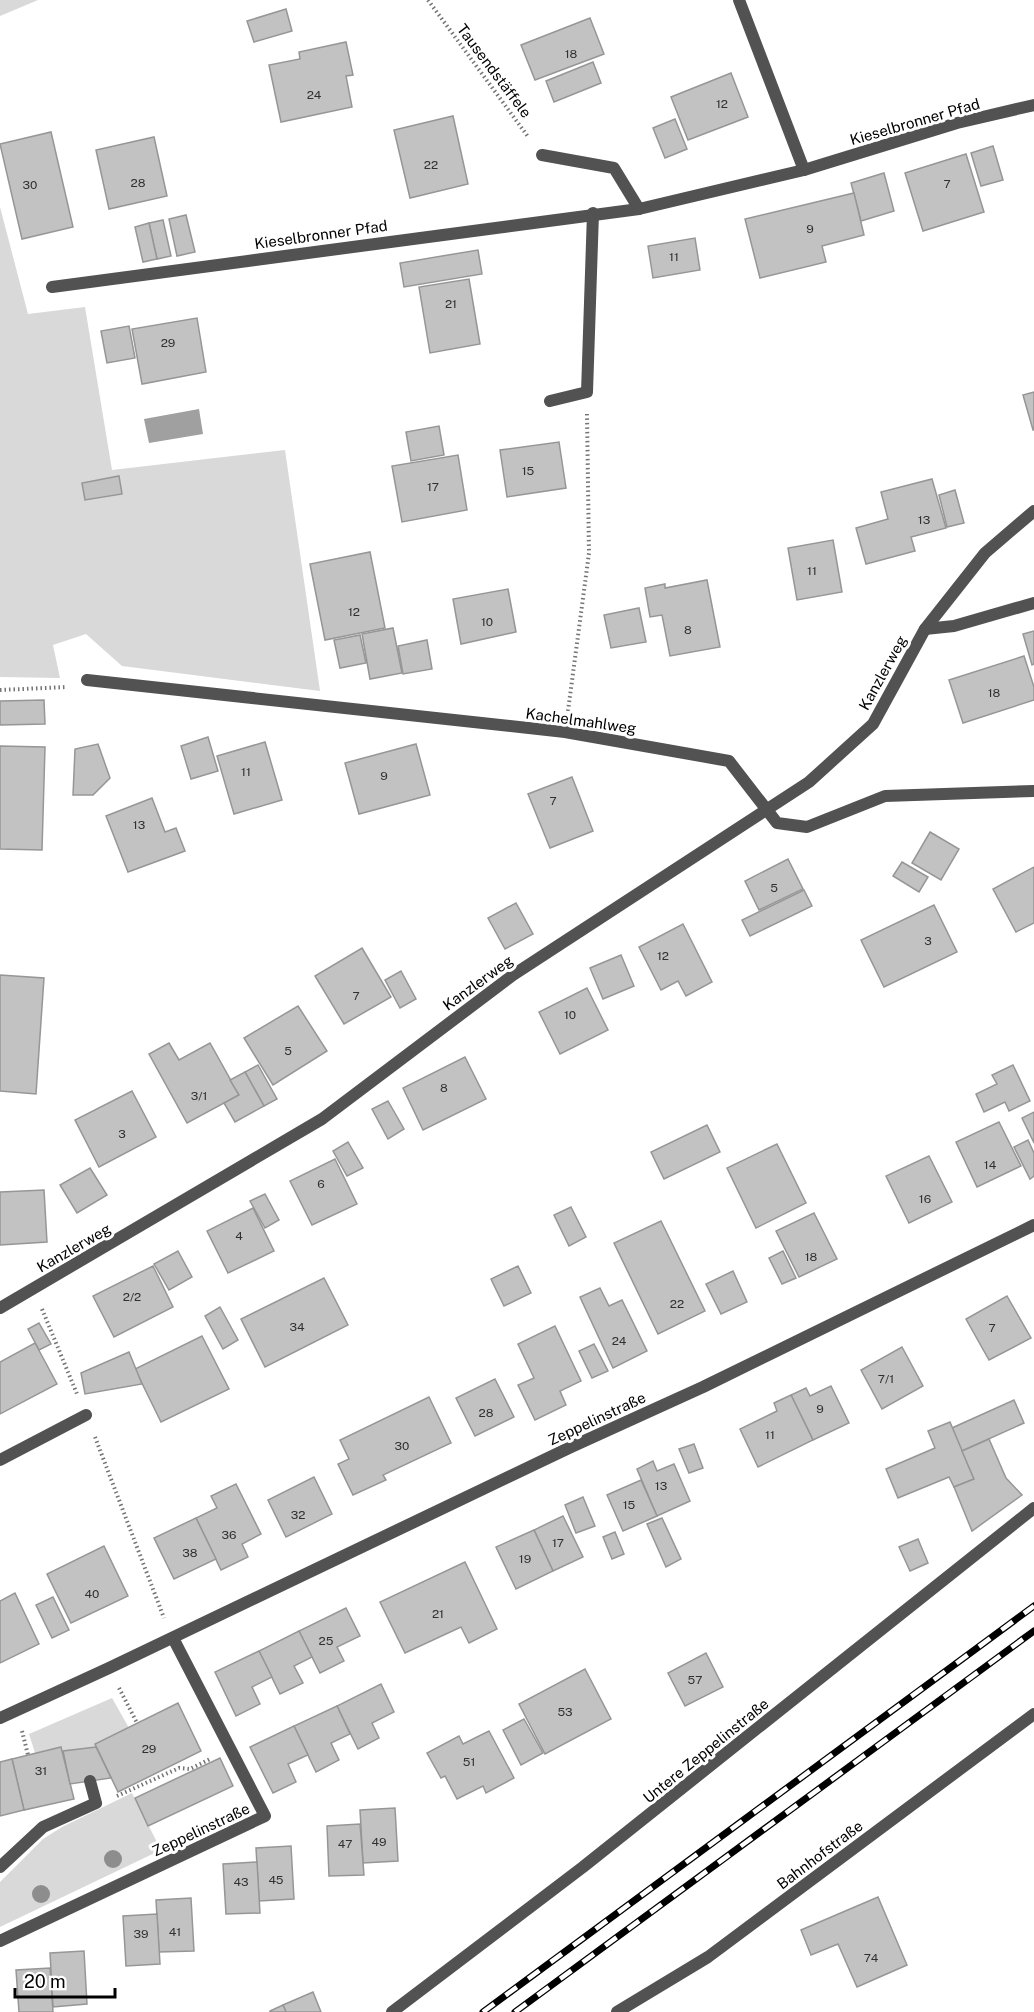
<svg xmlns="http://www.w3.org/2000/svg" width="1034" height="2012" viewBox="0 0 1034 2012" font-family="'Public Sans',sans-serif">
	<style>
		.green { fill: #d9d9d9 }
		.water { fill: #a0a0a0 }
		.building { fill: #c2c2c2; stroke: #969696; stroke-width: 1.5 }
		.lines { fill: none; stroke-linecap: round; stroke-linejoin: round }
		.path { stroke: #747474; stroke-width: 4; stroke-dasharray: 1.5 3; stroke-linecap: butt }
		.lane { stroke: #525252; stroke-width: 12 }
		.street { stroke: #525252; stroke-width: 12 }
		.rail-casing { stroke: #000; stroke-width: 7 }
		.rail { stroke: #fff; stroke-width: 4.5; stroke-dasharray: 14; stroke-linecap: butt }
		.tree { fill: #8d8d8d }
		.labels { text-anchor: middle; stroke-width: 6; stroke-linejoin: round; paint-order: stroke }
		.number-label { font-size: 12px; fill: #303030 }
		.street-label { font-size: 15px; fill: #000; stroke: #fff }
	</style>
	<rect width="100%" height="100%" fill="#fff"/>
	<g class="green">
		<polygon points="0,0 38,0 0,16"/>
		<polygon points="0,207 28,314 85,307 112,470 285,450 320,691 122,666 86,634 53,645 60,678 0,677"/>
		<polygon points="112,1698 129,1728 95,1744 96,1747 63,1751 61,1747 35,1753 29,1734"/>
		<polygon points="132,1793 161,1850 0,1927 0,1882 43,1839 62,1827"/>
	</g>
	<polygon class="water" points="199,409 203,434 149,443 144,419"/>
	<g class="building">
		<polygon points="286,9 292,31 254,42 247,21"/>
		<polygon points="590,18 604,54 535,80 521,45"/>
		<polygon points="346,42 353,75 346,76 352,107 281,122 269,65 300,59 299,52"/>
		<polygon points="593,62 601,83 554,102 546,81"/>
		<polygon points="731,73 748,117 688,140 671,97"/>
		<polygon points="453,116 468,184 410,198 394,130"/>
		<polygon points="675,119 687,149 665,158 653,128"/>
		<polygon points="51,132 73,227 22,239 0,144"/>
		<polygon points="154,137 167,196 109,209 96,150"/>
		<polygon points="993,146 1003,180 981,186 971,153"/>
		<polygon points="966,154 984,212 923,231 905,173"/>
		<polygon points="884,173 894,211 861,221 851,183"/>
		<polygon points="854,193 864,235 822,246 826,262 760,278 745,219"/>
		<polygon points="186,215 195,252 177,256 169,219"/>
		<polygon points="163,220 171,256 157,259 149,223"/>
		<polygon points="149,223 157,259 143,262 135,227"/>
		<polygon points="695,238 700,270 653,278 648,246"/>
		<polygon points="478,250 482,274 404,287 400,263"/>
		<polygon points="469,279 480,344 430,353 419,287"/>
		<polygon points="197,318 206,372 142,384 132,329"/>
		<polygon points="129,326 135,358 107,363 101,331"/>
		<polygon points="1034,392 1034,430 1033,430 1023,395"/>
		<polygon points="439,426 444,455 411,461 406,432"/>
		<polygon points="559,442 566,488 507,497 500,450"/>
		<polygon points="458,455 467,510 402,522 392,466"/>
		<polygon points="119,476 122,494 85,500 82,483"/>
		<polygon points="932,479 946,528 911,537 915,551 866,564 856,528 888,519 881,492"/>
		<polygon points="955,490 964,523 947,527 939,495"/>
		<polygon points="833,540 842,592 797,600 788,548"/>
		<polygon points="370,552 385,628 325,640 310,564"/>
		<polygon points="707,580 720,647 670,656 662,615 650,617 645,588 665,584 665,588"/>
		<polygon points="508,589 516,632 461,644 453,599"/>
		<polygon points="639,608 646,642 611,648 604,615"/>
		<polygon points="393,628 402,673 370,679 362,634"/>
		<polygon points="1034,631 1034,664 1032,665 1023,634"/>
		<polygon points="360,635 366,663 340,668 334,640"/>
		<polygon points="427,640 432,669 403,674 398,646"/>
		<polygon points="1024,656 1034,687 1034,700 963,723 949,680"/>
		<polygon points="44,700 45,724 0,725 0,701"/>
		<polygon points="208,737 218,771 191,779 181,746"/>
		<polygon points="265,742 282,800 234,814 217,756"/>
		<polygon points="98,744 110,778 93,795 73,795 75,749"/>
		<polygon points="416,744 430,795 359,814 345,763"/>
		<polygon points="0,746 45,747 42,850 0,849"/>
		<polygon points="572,777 593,831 550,848 528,794"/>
		<polygon points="152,798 165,832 176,828 185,851 128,872 106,816"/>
		<polygon points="930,832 959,849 941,880 912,863"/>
		<polygon points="788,859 803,889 759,910 745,881"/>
		<polygon points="902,862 928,877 919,892 893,876"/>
		<polygon points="1034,867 1034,923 1016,932 993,889"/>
		<polygon points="804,890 812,906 750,936 742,920"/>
		<polygon points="516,903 533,934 505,949 488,918"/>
		<polygon points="934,905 957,952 884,987 861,940"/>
		<polygon points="683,924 712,982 686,996 678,981 661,990 639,947"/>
		<polygon points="362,948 391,997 344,1024 315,976"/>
		<polygon points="621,955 634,986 603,999 590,968"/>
		<polygon points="401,971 416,999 400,1008 385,980"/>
		<polygon points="0,975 44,978 36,1094 0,1091"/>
		<polygon points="587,988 608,1030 560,1054 539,1012"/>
		<polygon points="298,1006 327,1051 273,1085 244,1038"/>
		<polygon points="169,1043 179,1060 210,1043 239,1095 187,1123 149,1054"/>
		<polygon points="465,1057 486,1099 423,1130 403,1088"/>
		<polygon points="258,1065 277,1099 264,1106 245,1072"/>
		<polygon points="1013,1065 1030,1101 1009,1111 1005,1102 984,1112 976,1094 997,1084 992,1075"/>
		<polygon points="245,1072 264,1106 235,1122 224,1103 239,1095 230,1080"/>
		<polygon points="132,1091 156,1137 99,1167 75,1120"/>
		<polygon points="388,1101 404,1129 388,1139 372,1109"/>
		<polygon points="1034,1112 1034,1143 1022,1118"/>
		<polygon points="999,1122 1021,1166 977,1187 956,1142"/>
		<polygon points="707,1125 720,1152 664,1179 651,1152"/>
		<polygon points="1028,1140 1034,1153 1034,1176 1030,1179 1014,1147"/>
		<polygon points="348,1142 363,1168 347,1176 333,1151"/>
		<polygon points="777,1144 806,1203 756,1228 727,1168"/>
		<polygon points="929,1156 952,1202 909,1223 886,1176"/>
		<polygon points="335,1159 357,1204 312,1225 290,1181"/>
		<polygon points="90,1168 107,1195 77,1213 60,1185"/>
		<polygon points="44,1190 47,1242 0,1245 0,1192"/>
		<polygon points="265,1194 279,1220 265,1228 250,1201"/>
		<polygon points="571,1207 586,1237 569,1246 554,1215"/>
		<polygon points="253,1208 274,1251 228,1273 207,1231"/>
		<polygon points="814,1213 837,1259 799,1277 776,1231"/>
		<polygon points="661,1221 705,1311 658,1334 614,1243"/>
		<polygon points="178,1251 192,1277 169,1290 154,1264"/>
		<polygon points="783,1251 796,1278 782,1284 769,1258"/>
		<polygon points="153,1266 173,1307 114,1337 93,1296"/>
		<polygon points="518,1266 531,1293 504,1306 491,1279"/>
		<polygon points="733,1271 747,1302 721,1314 706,1284"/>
		<polygon points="324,1278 348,1325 265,1367 241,1319"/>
		<polygon points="600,1288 609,1306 622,1300 647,1351 613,1368 580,1297"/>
		<polygon points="1007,1296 1031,1338 989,1360 966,1319"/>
		<polygon points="220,1307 238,1340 223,1349 205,1316"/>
		<polygon points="39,1323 51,1344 39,1350 28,1329"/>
		<polygon points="555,1326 581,1381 560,1391 566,1405 535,1420 518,1385 534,1378 518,1344"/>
		<polygon points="202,1336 229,1389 161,1422 135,1369"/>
		<polygon points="35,1343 57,1384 0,1414 0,1362"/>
		<polygon points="594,1344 608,1371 592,1378 579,1351"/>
		<polygon points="902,1347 923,1386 882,1409 861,1370"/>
		<polygon points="129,1352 142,1384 85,1394 81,1373"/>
		<polygon points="495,1379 514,1417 475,1436 456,1398"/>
		<polygon points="831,1386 849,1423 813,1440 791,1395 806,1388 810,1396"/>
		<polygon points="791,1395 813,1440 758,1467 740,1429 777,1411 774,1403"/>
		<polygon points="429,1397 451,1443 383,1475 386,1480 353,1495 338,1464 349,1459 340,1440"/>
		<polygon points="1014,1400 1024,1423 962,1451 952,1428"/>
		<polygon points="950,1422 974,1479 954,1487 949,1477 898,1498 886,1469 935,1448 928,1431"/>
		<polygon points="989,1439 1006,1478 1022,1495 972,1531 954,1487 974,1479 962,1451"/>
		<polygon points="694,1444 703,1468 689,1473 679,1449"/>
		<polygon points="653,1461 657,1471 674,1464 690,1501 657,1516 637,1469"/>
		<polygon points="314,1477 332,1514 286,1537 268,1500"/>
		<polygon points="641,1480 657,1516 623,1531 607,1495"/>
		<polygon points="236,1484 261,1534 242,1544 248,1557 221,1570 196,1518 217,1508 211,1496"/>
		<polygon points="583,1497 595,1526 576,1533 565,1505"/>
		<polygon points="563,1516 583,1557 553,1571 534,1530"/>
		<polygon points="196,1518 216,1559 174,1579 154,1538"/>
		<polygon points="662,1518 681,1559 666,1567 647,1524"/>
		<polygon points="534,1530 553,1571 516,1589 496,1547"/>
		<polygon points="615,1532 624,1554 612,1559 603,1537"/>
		<polygon points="918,1539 928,1563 910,1571 899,1547"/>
		<polygon points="104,1546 128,1596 71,1623 47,1574"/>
		<polygon points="465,1562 497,1629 469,1643 461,1627 405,1653 380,1602"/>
		<polygon points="15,1593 39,1644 0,1663 0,1601"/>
		<polygon points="53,1597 69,1630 52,1638 36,1605"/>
		<polygon points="346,1608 360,1636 337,1647 344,1661 320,1673 299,1631"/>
		<polygon points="299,1631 312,1657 294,1666 303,1683 280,1694 259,1651"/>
		<polygon points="259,1651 272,1677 252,1687 260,1704 236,1716 215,1672"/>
		<polygon points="706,1653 723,1687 685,1706 668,1673"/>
		<polygon points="585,1669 611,1719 545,1754 519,1704"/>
		<polygon points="381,1684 394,1712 372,1723 379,1738 358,1749 337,1706"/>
		<polygon points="178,1703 201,1751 118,1792 95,1744"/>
		<polygon points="337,1706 350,1734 331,1743 339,1760 316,1772 294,1726"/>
		<polygon points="524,1719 543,1753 521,1765 503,1730"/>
		<polygon points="294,1726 308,1755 288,1764 296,1782 273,1793 250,1747"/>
		<polygon points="489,1731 514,1778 486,1793 483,1786 457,1799 445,1776 441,1778 427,1753 459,1736 463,1744"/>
		<polygon points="61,1747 74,1799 24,1810 12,1759"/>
		<polygon points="96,1747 111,1778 70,1784 63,1751"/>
		<polygon points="220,1758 233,1786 148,1826 135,1798"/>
		<polygon points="12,1759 24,1810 0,1816 0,1762"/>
		<polygon points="395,1808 398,1861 363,1863 360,1810"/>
		<polygon points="360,1824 364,1875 329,1876 327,1826"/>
		<polygon points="291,1846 294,1899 259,1901 256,1848"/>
		<polygon points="257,1862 260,1913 226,1914 223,1864"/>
		<polygon points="878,1897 907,1965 857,1987 838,1944 811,1955 801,1930"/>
		<polygon points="191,1898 194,1951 159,1952 156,1900"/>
		<polygon points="157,1914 160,1964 126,1966 123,1916"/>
		<polygon points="84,1951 87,2004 53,2007 50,1953"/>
		<polygon points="50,1968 53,2012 19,2012 16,1970"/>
		<polygon points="313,1992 321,2012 286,2012 283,2005"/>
		<polygon points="283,2005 286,2012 270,2012 270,2011"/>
	</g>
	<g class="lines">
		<g class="path">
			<polyline points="428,0 529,138"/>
			<polyline points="0,690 67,687"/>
			<polyline points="568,711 589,553 587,414"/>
			<polyline points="42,1309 77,1394"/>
			<polyline points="95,1437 164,1618"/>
			<polyline points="119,1688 137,1723"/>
			<polyline points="22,1731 28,1755"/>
			<polyline points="117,1796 179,1768 190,1769 210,1759"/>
		</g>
		<g class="lane">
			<polyline points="739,0 804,170"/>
			<polyline points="542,155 614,168 639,209"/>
			<polyline points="550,401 587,392 593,213"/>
			<polyline points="925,629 954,626 1034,603"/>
			<polyline points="0,1867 43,1827 96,1803 90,1781"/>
		</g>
		<g class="street">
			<polyline points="52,287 639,209 804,170 957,123 1034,105"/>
			<polyline points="87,680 565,732 729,761 777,823 807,827 885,796 1034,791"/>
			<polyline points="0,1308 322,1119 513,975 809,782 873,724 925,629 985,553 1034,511"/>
			<polyline points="0,1460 86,1415"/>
			<polyline points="0,1718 109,1668 571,1447 703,1387 1034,1225"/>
			<polyline points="0,1941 265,1816 173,1638"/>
			<polyline points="392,2012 583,1867 1034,1508"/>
			<polyline points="617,2012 708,1957 1034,1714"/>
		</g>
		<defs>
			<g id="rail">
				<polyline points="483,2012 1034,1606"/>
				<polyline points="515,2012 1034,1631"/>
			</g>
		</defs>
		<use href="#rail" class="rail-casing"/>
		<use href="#rail" class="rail"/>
	</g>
	<g class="tree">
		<circle cx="113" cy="1859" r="9"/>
		<circle cx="41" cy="1894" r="9"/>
	</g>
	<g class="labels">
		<g class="number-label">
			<text x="571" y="58">18</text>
			<text x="314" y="99">24</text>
			<text x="722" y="108">12</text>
			<text x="431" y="169">22</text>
			<text x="138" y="187">28</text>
			<text x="947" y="188">7</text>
			<text x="30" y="189">30</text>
			<text x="810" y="233">9</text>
			<text x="674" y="261">11</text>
			<text x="451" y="308">21</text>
			<text x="168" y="347">29</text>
			<text x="528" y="475">15</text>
			<text x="433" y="491">17</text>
			<text x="924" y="524">13</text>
			<text x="812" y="575">11</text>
			<text x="354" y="616">12</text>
			<text x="487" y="626">10</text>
			<text x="688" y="634">8</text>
			<text x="994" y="697">18</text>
			<text x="246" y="776">11</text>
			<text x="384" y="780">9</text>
			<text x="553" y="805">7</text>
			<text x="139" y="829">13</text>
			<text x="774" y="892">5</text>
			<text x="928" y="945">3</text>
			<text x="663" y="960">12</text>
			<text x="356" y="1000">7</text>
			<text x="570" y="1019">10</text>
			<text x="288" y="1055">5</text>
			<text x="444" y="1092">8</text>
			<text x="199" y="1100">3/1</text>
			<text x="122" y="1138">3</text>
			<text x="990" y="1169">14</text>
			<text x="321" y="1188">6</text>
			<text x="925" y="1203">16</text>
			<text x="239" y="1240">4</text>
			<text x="811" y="1261">18</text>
			<text x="132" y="1301">2/2</text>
			<text x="677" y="1308">22</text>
			<text x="297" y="1331">34</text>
			<text x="992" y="1332">7</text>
			<text x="619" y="1345">24</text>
			<text x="886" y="1383">7/1</text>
			<text x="820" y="1413">9</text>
			<text x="486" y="1417">28</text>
			<text x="770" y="1439">11</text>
			<text x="402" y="1450">30</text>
			<text x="661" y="1490">13</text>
			<text x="629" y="1509">15</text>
			<text x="298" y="1519">32</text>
			<text x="229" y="1539">36</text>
			<text x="558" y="1547">17</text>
			<text x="190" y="1557">38</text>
			<text x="525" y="1563">19</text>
			<text x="92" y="1598">40</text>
			<text x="438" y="1618">21</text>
			<text x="326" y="1645">25</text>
			<text x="695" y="1684">57</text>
			<text x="565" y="1716">53</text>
			<text x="149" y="1753">29</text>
			<text x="469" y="1766">51</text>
			<text x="41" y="1775">31</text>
			<text x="379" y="1846">49</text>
			<text x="345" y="1848">47</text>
			<text x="276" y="1884">45</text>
			<text x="241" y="1886">43</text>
			<text x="175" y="1936">41</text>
			<text x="141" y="1938">39</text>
			<text x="871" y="1962">74</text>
		</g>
		<g class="street-label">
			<text transform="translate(494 71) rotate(53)" y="5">Tausendstäffele</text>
			<text transform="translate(915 122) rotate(-16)" y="5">Kieselbronner Pfad</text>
			<text transform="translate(321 235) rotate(-8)" y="5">Kieselbronner Pfad</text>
			<text transform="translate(883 673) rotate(-61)" y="5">Kanzlerweg</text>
			<text transform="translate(581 721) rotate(8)" y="5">Kachelmahlweg</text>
			<text transform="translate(478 983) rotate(-36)" y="5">Kanzlerweg</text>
			<text transform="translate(74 1248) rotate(-30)" y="5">Kanzlerweg</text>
			<text transform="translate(597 1419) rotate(-25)" y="5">Zeppelinstraße</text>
			<text transform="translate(706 1751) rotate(-39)" y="5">Untere Zeppelinstraße</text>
			<text transform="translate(201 1830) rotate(-25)" y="5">Zeppelinstraße</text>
			<text transform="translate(820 1855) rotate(-37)" y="5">Bahnhofstraße</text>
		</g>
	</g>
	<path d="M15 1988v9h100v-9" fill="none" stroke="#000000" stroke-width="3"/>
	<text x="24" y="1988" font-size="18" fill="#000000" stroke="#ffffff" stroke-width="4.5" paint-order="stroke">20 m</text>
</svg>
